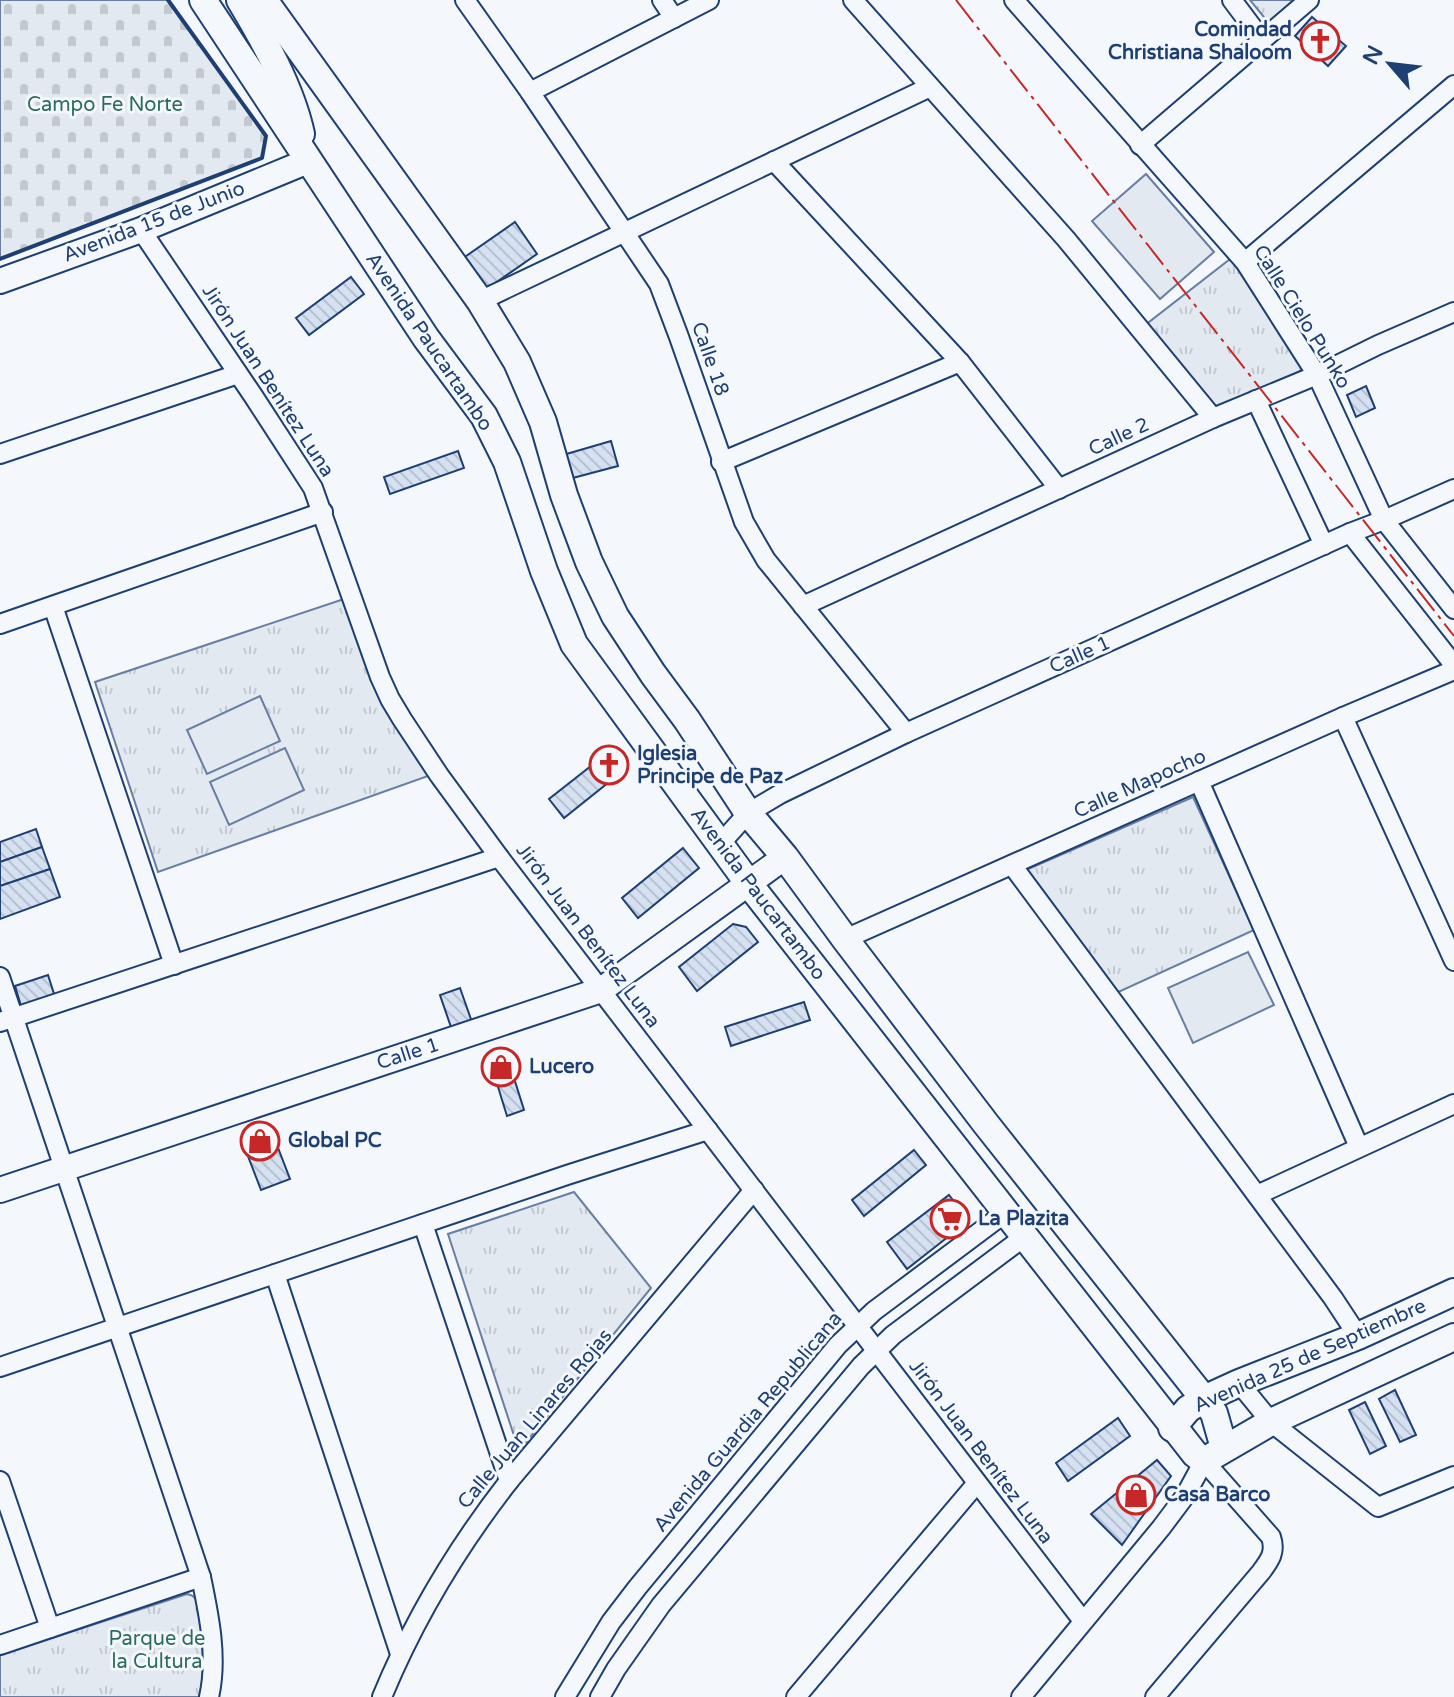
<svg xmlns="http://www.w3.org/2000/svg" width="1454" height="1697" viewBox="0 0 1454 1697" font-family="'Varela Round',sans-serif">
<defs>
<pattern id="cemetery-stones" width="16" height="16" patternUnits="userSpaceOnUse" patternTransform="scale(2)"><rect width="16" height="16" fill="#e3e9f0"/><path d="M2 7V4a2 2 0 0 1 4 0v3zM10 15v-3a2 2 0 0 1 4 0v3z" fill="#c2c9d1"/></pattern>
<pattern id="park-tufts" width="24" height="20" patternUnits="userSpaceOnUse" patternTransform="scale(2)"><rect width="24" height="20" fill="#e3e9f0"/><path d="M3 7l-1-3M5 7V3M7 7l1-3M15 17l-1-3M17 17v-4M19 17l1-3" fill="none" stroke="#c2c9d1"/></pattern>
<pattern id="building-back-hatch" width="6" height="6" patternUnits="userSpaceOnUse" patternTransform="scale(2)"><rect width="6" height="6" fill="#d5e0f0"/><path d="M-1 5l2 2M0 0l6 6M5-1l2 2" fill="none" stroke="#b6c1d1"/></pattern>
</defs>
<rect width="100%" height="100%" fill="#f4f7fb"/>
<polygon fill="url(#cemetery-stones)" stroke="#687fa3" stroke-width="2" points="0,0 168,0 266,136 262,158 0,259"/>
<g fill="url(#park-tufts)" stroke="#687fa3" stroke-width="2">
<polygon points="1250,0 1294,0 1268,22"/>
<polygon points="1234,256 1313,365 1215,412 1144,326"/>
<polygon points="344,599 403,736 428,776 158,872 95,682"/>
<polygon points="1193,797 1254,930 1114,994 1026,870"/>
<polygon points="574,1192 651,1288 519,1451 448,1234"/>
<path d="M187,1594C193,1596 193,1595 197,1601C204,1617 205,1680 199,1697H0V1655Z"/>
</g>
<g fill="#e3e9f0" stroke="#687fa3" stroke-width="2">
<polygon points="1146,174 1214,252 1160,299 1092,221"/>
<polygon points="260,696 280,741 207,774 187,730"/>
<polygon points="285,748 304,790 229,825 210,782"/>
<polygon points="1248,952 1274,1005 1193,1043 1168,988"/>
</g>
<g fill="url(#building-back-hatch)" stroke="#1d3f73" stroke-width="2">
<polygon points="1312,17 1346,46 1328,66 1295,36"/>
<polygon points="515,222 537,254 481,293 459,261"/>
<polygon points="351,277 364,294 309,335 296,318"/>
<polygon points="1366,386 1375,408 1356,417 1347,395"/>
<polygon points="611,441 618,466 569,479 563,455"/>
<polygon points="458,451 464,468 390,494 384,477"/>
<polygon points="610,751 624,770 564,818 549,799"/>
<polygon points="36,829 42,847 0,862 0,842"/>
<polygon points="42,847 50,869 0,886 0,862"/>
<polygon points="683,848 699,868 638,918 622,898"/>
<polygon points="50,869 60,897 0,919 0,886"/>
<polygon points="733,924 746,927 758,942 697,991 679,967"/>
<polygon points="48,975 55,997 22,1009 15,986"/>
<polygon points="460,988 473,1025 453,1033 440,995"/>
<polygon points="804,1002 810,1020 731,1046 725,1027"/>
<polygon points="507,1056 524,1110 507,1116 490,1061"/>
<polygon points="270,1127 290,1179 261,1190 241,1138"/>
<polygon points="914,1150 926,1165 864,1216 852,1200"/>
<polygon points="949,1195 963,1213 958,1229 907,1269 887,1242"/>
<polygon points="1395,1390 1416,1435 1400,1442 1379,1399"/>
<polygon points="1365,1402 1386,1446 1370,1454 1349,1410"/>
<polygon points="1118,1418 1130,1436 1068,1481 1056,1463"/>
<polygon points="1157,1460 1171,1476 1122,1545 1091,1514"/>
</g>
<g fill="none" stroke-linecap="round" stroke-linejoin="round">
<defs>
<g id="minor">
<polyline points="465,0 530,92 659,284 679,337 744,522 766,560 906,733"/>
<polyline points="662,0 674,18"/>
<polyline points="853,0 1066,239 1213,418"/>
<polyline points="1014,0 1245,262 1317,375 1384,520 1454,609"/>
<polyline points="1232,0 1262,40"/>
<polyline points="530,92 709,0"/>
<polyline points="1140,145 1309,0"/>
<polyline points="774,161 960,362 1059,489"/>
<polyline points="141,230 254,397 313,488 380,677 390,699 402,719 439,775 499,857 1083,1621"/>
<polyline points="1245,262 1454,85"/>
<polyline points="480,301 930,87"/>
<polyline points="1256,400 1324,545"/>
<polyline points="0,454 238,374"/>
<polyline points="721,462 960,362"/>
<polyline points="1350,533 1454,665"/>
<polyline points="53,606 174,965"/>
<polyline points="803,606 1213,418 1317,375 1378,345 1454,312"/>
<polyline points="0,624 323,512"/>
<polyline points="1343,717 1454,961"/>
<polyline points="1199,781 1359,1147"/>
<polyline points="720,844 748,813 780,794 906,733 1350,533 1384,520 1454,489"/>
<polyline points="1012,865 1333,1298 1358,1336"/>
<polyline points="845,939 1343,717 1454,670"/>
<path d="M0,977L201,1577C209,1615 218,1658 209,1697"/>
<polyline points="0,1022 499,857"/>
<polyline points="1257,1195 1454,1104"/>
<polyline points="423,1224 509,1481"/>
<polyline points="275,1274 400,1654"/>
<polyline points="0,1367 567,1175 708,1130"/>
<polyline points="1239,1383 1271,1422 1378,1507 1454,1476"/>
<polyline points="0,1481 50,1628"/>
<polyline points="0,1645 201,1577"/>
<path d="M382,1697C415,1617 456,1549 509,1481L754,1190"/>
<polyline points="565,1697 611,1622 637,1588 838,1345 874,1311 1005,1213"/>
<polyline points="600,1697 616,1669 661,1605 861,1366 893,1335 1024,1237"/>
<polyline points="796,1697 977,1483"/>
<path d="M1021,1697L1161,1528L1185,1496L1204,1461L1271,1537C1276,1552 1270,1560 1261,1572L1155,1697"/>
</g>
<g id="tertiary">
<polyline points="0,281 141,230 308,161"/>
<polyline points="0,1190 601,990 785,857"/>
</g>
<g id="secondary">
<polyline points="203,0 426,338 484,416 507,462 544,571 574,644 749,884 1195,1454 1204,1461 1271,1422 1454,1337"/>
<path d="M240,0C264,40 291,88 301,134"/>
<polyline points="264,0 480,301 517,362 543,422 564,495 589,562 615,616 653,674 687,720 748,813 785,857 845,939 986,1124 1204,1399 1214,1413 1224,1448"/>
<polyline points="1172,1428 1188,1409 1204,1399 1239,1383 1358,1336 1454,1292"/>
</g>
</defs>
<use href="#minor" stroke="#1d3f73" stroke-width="22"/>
<use href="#tertiary" stroke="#1d3f73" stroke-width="28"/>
<use href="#secondary" stroke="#1d3f73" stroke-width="30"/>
<use href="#minor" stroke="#f4f7fb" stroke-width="18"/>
<use href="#tertiary" stroke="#f4f7fb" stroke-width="24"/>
<use href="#secondary" stroke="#f4f7fb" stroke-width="26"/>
<polyline stroke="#1d3f73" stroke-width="4" points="0,259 262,158 266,136 168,0"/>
<polyline stroke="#c62828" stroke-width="2" stroke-dasharray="28 6 4 6" stroke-linecap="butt" points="956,0 1454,636"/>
</g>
<defs>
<symbol id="church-ring" viewBox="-11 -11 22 22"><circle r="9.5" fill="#f4f7fb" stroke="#c62828" stroke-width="1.5"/><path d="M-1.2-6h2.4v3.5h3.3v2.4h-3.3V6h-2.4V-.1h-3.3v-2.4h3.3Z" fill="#c62828"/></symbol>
<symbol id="shop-ring" viewBox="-11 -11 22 22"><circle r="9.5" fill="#f4f7fb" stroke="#c62828" stroke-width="1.5"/><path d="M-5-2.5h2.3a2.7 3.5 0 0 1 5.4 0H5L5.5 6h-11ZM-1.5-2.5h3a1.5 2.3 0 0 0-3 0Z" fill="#c62828"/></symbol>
<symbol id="supermarket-ring" viewBox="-11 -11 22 22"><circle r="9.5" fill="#f4f7fb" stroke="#c62828" stroke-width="1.5"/><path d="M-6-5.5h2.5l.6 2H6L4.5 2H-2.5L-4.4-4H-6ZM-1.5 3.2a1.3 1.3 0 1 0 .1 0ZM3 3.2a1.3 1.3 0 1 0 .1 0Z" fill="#c62828"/></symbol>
</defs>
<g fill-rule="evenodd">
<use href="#church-ring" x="1298" y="19" width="44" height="44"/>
<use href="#church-ring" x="587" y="743" width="44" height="44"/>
<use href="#shop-ring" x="479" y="1045" width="44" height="44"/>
<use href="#shop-ring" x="238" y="1119" width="44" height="44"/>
<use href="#supermarket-ring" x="928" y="1197" width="44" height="44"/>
<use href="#shop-ring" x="1114" y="1473" width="44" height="44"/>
</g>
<g text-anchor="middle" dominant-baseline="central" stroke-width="6" stroke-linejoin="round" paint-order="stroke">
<g font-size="20" font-weight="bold" fill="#1d3f73" stroke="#f4f7fb" text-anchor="start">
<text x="1292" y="30" text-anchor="end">Comindad<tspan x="1292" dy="23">Christiana Shaloom</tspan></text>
<text x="637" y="754">Iglesia<tspan x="637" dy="23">Principe de Paz</tspan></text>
<text x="529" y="1067">Lucero</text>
<text x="288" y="1141">Global PC</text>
<text x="978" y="1219">La Plazita</text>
<text x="1164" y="1495">Casa Barco</text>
</g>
<g font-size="20" fill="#2c6c60" stroke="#f4f7fb">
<text x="105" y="105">Campo Fe Norte</text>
<text x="157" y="1639">Parque de<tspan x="157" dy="23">la Cultura</tspan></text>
</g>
<g font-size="20" fill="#1d3f73" stroke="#f4f7fb">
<text transform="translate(154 222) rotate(-21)">Avenida 15 de Junio</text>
<text transform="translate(1302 317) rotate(58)">Calle Cielo Punko</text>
<text transform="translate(429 342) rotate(56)">Avenida Paucartambo</text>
<text transform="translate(710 359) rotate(71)">Calle 18</text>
<text transform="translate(268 381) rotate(57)">Jirón Juan Benítez Luna</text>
<text transform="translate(1119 437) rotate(-25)">Calle 2</text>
<text transform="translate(1080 655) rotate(-24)">Calle 1</text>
<text transform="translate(1140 784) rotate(-24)">Calle Mapocho</text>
<text transform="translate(758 894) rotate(53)">Avenida Paucartambo</text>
<text transform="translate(588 936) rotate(53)">Jirón Juan Benítez Luna</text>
<text transform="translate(408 1054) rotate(-18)">Calle 1</text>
<text transform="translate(1310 1356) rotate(-24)">Avenida 25 de Septiembre</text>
<text transform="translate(535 1419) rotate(-50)">Calle Juan Linares Rojas</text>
<text transform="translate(748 1422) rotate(-50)">Avenida Guardia Republicana</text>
<text transform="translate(981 1452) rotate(53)">Jirón Juan Benítez Luna</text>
</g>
</g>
<g transform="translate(1390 64) rotate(298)" stroke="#f4f7fb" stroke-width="6" paint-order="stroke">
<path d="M0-6L14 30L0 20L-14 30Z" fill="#1d3f73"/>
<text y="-12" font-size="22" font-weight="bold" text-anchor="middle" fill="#1d3f73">N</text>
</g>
</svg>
